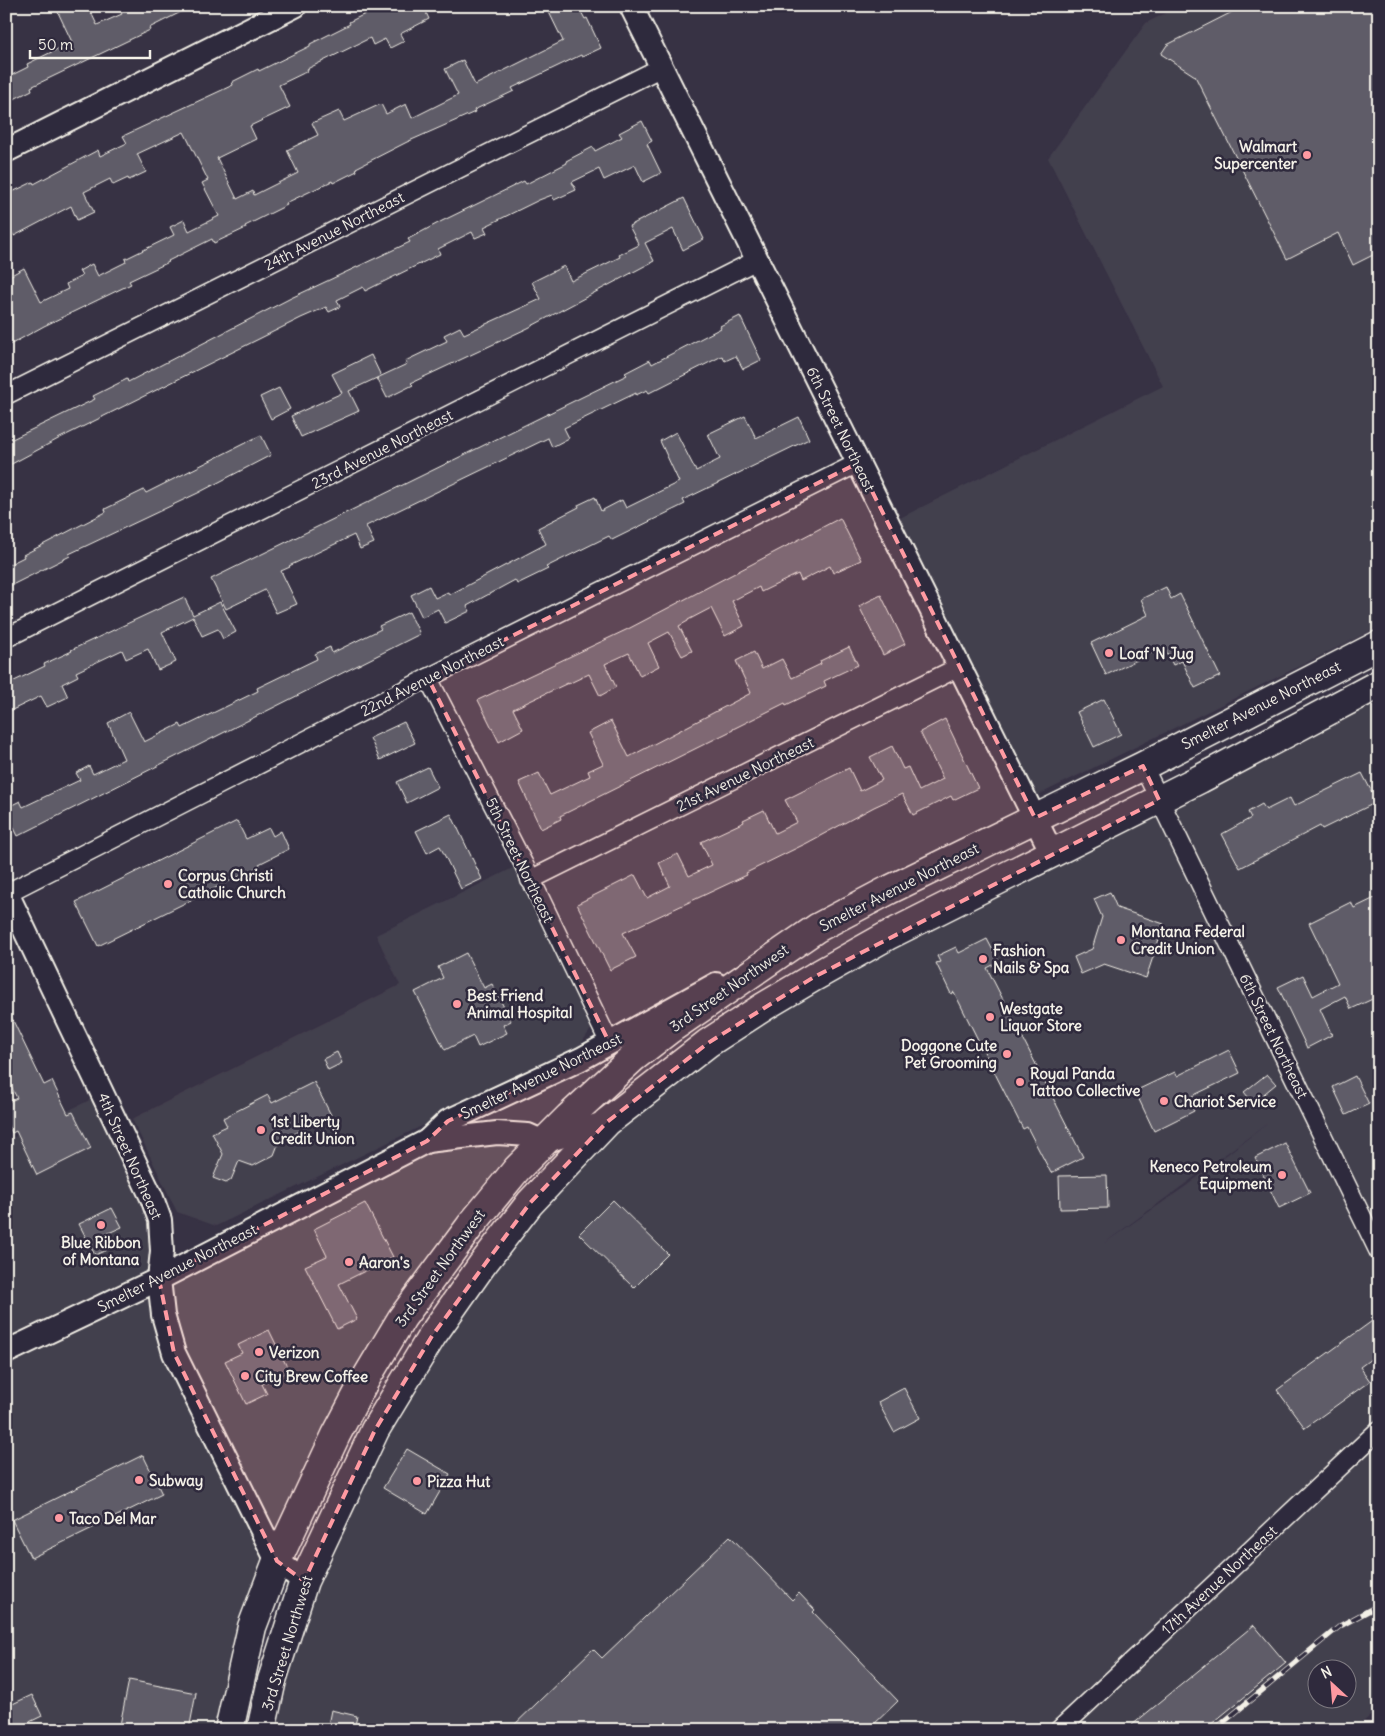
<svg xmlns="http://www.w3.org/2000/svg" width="1385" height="1736" viewBox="0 0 1385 1736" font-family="Delius,sans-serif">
<rect width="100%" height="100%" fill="#373244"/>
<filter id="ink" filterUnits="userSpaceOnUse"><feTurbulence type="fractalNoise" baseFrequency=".02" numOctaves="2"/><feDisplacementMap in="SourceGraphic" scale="10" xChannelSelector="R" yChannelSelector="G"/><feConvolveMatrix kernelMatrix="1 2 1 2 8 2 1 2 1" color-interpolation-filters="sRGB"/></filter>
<g filter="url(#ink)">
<g fill="#433f4e" fill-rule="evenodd">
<polygon points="1180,6 1379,6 1379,627 1026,801 888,524 1163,386 1048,158 1146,23"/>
<path d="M1379,687V1709L1353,1730H262L291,1620L432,1336L607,1122L887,936ZM1268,1123L1186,1186L1103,1244ZM1318,1668H1348V1698H1318Z"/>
<polygon points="523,863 598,1019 576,1051 216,1226 177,1212 132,1119 400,985 376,935"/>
<polygon points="102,1094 152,1198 159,1278 427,1141 544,1142 402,1318 277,1561 229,1730 6,1730 6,1141"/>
</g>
<g fill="#5f5c67" stroke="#f4f1e8">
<polygon points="55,6 88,6 97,25 122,14 118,6 193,6 149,28 150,30 31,87 32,90 6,103 6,78 28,67 27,64 72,42"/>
<polygon points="381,6 423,6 429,19 400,34 404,41 390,48 385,39 373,45 370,38 307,69 308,71 279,85 290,107 250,126 256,139 217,158 237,199 253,191 254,195 298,173 287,150 318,135 312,123 339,111 344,121 381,104 386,114 406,104 412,118 458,95 445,69 463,60 475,85 563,41 546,6 578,6 585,19 587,18 601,48 582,57 581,55 512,88 514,91 474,110 475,112 407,142 356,168 357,171 333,183 332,181 286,203 287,205 245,226 246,228 214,243 212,239 168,261 169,262 129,281 131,284 44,326 6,347 6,278 24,268 41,302 68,289 66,284 82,276 79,271 92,264 98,276 126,262 125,259 174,235 170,227 184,220 189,231 219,216 202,183 208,180 184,132 137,154 146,172 129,180 128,178 113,185 110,179 84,192 94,212 77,220 71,206 14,236 6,221 6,195 33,182 34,184 98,150 100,156 127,143 123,136 233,85 232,82 258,69 259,71 310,46 310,44 350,24 349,22"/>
<polygon points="1244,6 1379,6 1379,252 1353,265 1338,233 1287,259 1195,76 1161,54 1167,45"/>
<polygon points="642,121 652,141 647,144 661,173 643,182 635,165 604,180 599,169 572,182 576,190 554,200 552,195 539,200 484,227 487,233 475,238 472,232 438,249 440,254 379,284 365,291 363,287 337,300 340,307 329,312 326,307 301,318 60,438 6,467 6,442 95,399 93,396 127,379 128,382 291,298 410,242 408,239 442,221 524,181 526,184 567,163 566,161 593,147 595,151 622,137 619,133"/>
<polygon points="684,198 704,239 683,250 673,229 645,243 654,261 528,328 411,383 413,385 387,398 377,378 407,364 405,361 447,341 444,335 460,327 464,334 541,299 532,282 564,266 571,281 620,257 619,255 639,245 629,226"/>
<polygon points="740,316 761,360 743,369 736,356 725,361 722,356 649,393 647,390 636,395 636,393 564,428 569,438 552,447 548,438 366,526 374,543 360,549 354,535 289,566 290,567 281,571 297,604 276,613 265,590 226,609 211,579 627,375 625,373 650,360 652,364 721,328 720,326"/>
<polygon points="371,355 381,376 349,391 359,411 301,437 291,416 342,393 332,374"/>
<polygon points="279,388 290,409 271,419 260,397"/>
<polygon points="745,416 756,438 799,417 809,439 683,500 685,504 612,540 609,536 546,567 548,569 517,584 515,580 467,606 470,611 445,623 438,609 422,617 411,595 429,586 435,598 448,592 449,595 546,544 538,528 579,507 578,505 595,497 601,511 622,500 626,508 679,482 660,441 676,432 696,471 720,459 708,434"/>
<polygon points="261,435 271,455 198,493 69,554 70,556 6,588 6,566 24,557 23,555 106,512 105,509 144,490 146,493"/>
<polygon points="840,518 861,560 833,573 830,566 801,581 798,574 761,592 759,587 732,601 744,626 725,636 711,608 688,620 688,621 679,626 692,651 682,656 669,632 648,643 659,666 640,676 629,653 605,664 616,687 600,696 589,674 568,684 568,683 513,709 523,729 499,742 478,700 628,629"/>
<polygon points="1166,587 1171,599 1180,594 1220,676 1195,688 1182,661 1173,665 1164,647 1106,675 1091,643 1148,615 1141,599"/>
<polygon points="881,595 905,644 883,655 859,606"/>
<polygon points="184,597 193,615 220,602 236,632 223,639 218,629 202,636 193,617 162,632 176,662 158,670 148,649 126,659 122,650 76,672 78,676 62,684 68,697 47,707 41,696 6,713 6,685 45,666 44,664 72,651 71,650"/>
<polygon points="409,612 420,634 18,836 6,812 6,808 20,801 23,807 80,780 76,773 89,766 93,774 124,759 108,723 129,712 144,742 180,724 182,728 258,691 257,688 317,659 315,654 330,647 332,653 381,629 379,626"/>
<polygon points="849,647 858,665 824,681 826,686 786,705 785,703 733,729 733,730 560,816 561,819 541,829 519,782 539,773 550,795 590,776 588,771 603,764 588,733 611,721 629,757 751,693 736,661 754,652 762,669 782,659 792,678 821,664 820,661"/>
<polygon points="1104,699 1121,734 1094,747 1077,712"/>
<polygon points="945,719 978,788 953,800 951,796 913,815 902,794 874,807 807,843 746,873 747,875 623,933 636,957 610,970 577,904 635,875 647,898 670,886 659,863 678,854 689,876 712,865 701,842 744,822 743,820 764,810 775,833 797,822 785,800 849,768 860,791 882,780 870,757 892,746 903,769 908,767 919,791 943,779 920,732"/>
<polygon points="404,722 415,743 380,760 370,738"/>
<polygon points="428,767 438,787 407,803 397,782"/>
<polygon points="1362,773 1377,802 1322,829 1320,826 1240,868 1222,834 1251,818 1248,812 1262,804 1266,810 1290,798 1294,806"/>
<polygon points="451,814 482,879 461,889 440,846 427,853 416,831"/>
<polygon points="237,821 246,839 269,828 273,836 281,831 289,849 259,864 260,866 98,946 76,902"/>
<polygon points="1110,892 1117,908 1164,924 1146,978 1104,964 1081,974 1074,957 1092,949 1102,917 1094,899"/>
<polygon points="1379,896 1379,996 1351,1009 1345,996 1320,1009 1332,1035 1307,1048 1278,987 1303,975 1313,996 1338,983 1309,923 1351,902 1354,908"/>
<polygon points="987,939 999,962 987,968 1083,1157 1051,1173 1027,1127 1023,1129 954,992 951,994 936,963 940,962 937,956 956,947 959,953"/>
<polygon points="466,953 484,988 492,984 511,1021 503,1025 507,1033 478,1047 473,1036 445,1050 415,992 443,978 438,967"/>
<polygon points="6,1006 44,1085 52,1081 68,1114 73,1112 91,1148 37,1175 16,1131 12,1133 6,1122 6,1103 17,1098 6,1077"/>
<polygon points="1229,1050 1240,1073 1188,1098 1194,1111 1154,1131 1135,1091 1175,1072 1177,1076"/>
<polygon points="337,1052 342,1063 328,1070 323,1059"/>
<polygon points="1267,1074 1276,1084 1253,1103 1244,1092"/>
<polygon points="1355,1076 1369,1104 1346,1115 1333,1087"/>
<polygon points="314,1082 331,1115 279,1142 274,1155 253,1166 239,1161 231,1180 226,1183 213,1178 223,1154 212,1133 227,1126 223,1118 268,1095 272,1103"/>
<polygon points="1285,1143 1310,1193 1279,1208 1255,1158"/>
<polygon points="1107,1175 1108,1208 1060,1209 1059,1176"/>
<polygon points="613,1200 668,1254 634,1288 579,1234"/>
<polygon points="365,1203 393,1257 339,1284 357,1319 337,1329 305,1266 327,1256 314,1229"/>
<polygon points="112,1208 122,1227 102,1236 109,1249 95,1255 79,1224"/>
<polygon points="1379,1316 1379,1353 1360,1367 1370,1381 1305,1428 1277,1390"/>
<polygon points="269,1330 289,1371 262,1384 267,1394 246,1404 225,1361 242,1353 238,1345"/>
<polygon points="904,1388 920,1418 894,1432 878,1402"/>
<polygon points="407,1449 450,1474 427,1514 383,1488"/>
<polygon points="143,1455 162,1494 31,1558 12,1520"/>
<polygon points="730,1536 792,1600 799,1593 815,1610 813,1612 898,1701 868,1730 509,1730 593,1649 602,1658"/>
<polygon points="1254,1625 1286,1663 1204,1730 1126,1730"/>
<polygon points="129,1680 196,1693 189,1730 119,1730"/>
<polygon points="32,1695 42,1716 13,1730 6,1730 6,1707"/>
<polygon points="331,1710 357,1716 354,1730 327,1730"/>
</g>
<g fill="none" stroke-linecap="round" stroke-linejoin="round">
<defs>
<g id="minor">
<polyline points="6,395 662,67"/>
<polyline points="6,638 757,260"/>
<polyline points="428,678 523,863 610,1044"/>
<polyline points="1143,766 1379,1252"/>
<polyline points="530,880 959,667"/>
<polyline points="7,893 428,678 858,463"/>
<polyline points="1059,1730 1379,1430"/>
</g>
<g id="tertiary">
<polyline points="631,6 1052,853"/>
<polyline points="6,151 295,6"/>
<polyline points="6,891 152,1198 160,1220 162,1251 159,1279 163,1315 174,1353 277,1561 304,1581"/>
<polyline points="427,1141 497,1133 528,1135 544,1142 607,1122"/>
<polyline points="6,1352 159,1279 427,1141 448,1121 581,1059 716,984"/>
</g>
<g id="trunk">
<polyline points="229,1730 252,1627 277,1561 336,1435 365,1380 402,1318 471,1225 517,1169 569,1117 633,1058 669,1030 817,928 889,890 1143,766 1379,645"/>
<polyline points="261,1730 272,1680 304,1581 375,1430 432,1336 482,1265 530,1203 607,1122 708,1043 765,1006 814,977 887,936 1200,779 1379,684"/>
</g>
</defs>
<use href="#minor" stroke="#f4f1e8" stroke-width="21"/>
<use href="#tertiary" stroke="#f4f1e8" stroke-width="26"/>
<use href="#trunk" stroke="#f4f1e8" stroke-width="31"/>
<use href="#minor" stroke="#2f2a3d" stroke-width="18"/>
<use href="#tertiary" stroke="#2f2a3d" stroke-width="22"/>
<use href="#trunk" stroke="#2f2a3d" stroke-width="28"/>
<defs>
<g id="rail">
<polyline points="1214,1730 1340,1626 1379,1605"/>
<polyline points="1377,1730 1379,1728"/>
</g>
</defs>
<use href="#rail" stroke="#f4f1e8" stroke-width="5.5"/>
<use href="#rail" stroke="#2f2a3d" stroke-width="4" stroke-dasharray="11" stroke-linecap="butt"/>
</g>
</g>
<path fill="#ff9aa2" fill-opacity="0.2" stroke="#ff9aa2" stroke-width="4" stroke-dasharray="10 6" stroke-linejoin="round" d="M858,463L1035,818L1143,766L1159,800L814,977L708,1043L607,1122L530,1203L432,1336L375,1430L304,1581L277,1561L174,1353L159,1279L427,1141L448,1121L610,1044L428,678Z"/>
<g fill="#ff9aa2" stroke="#2f2a3d" stroke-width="2">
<circle cx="1307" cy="155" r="5"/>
<circle cx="1109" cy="653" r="5"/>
<circle cx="168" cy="884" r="5"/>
<circle cx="1121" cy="940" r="5"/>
<circle cx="983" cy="959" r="5"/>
<circle cx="457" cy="1004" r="5"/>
<circle cx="990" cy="1017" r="5"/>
<circle cx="1007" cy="1054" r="5"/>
<circle cx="1020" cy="1082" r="5"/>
<circle cx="1164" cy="1101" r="5"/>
<circle cx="261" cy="1130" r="5"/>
<circle cx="1282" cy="1175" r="5"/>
<circle cx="101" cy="1225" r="5"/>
<circle cx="349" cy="1262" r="5"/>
<circle cx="259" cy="1352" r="5"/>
<circle cx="245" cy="1376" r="5"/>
<circle cx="139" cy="1480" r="5"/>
<circle cx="417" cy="1481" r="5"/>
<circle cx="59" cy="1518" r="5"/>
</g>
<g text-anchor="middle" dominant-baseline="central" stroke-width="5" stroke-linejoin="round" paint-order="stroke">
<g font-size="15" font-weight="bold" fill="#f4f1e8" stroke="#2f2a3d" text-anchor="start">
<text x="1297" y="146" text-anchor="end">Walmart<tspan x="1297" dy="17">Supercenter</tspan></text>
<text x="1119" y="653">Loaf 'N Jug</text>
<text x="178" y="875">Corpus Christi<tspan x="178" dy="17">Catholic Church</tspan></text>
<text x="1131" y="931">Montana Federal<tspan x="1131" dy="17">Credit Union</tspan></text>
<text x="993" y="950">Fashion<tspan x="993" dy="17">Nails &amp; Spa</tspan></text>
<text x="467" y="995">Best Friend<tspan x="467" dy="17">Animal Hospital</tspan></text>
<text x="1000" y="1008">Westgate<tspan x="1000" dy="17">Liquor Store</tspan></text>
<text x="997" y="1045" text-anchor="end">Doggone Cute<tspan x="997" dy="17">Pet Grooming</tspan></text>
<text x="1030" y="1073">Royal Panda<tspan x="1030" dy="17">Tattoo Collective</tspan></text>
<text x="1174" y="1101">Chariot Service</text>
<text x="271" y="1121">1st Liberty<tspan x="271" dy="17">Credit Union</tspan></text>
<text x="1272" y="1166" text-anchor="end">Keneco Petroleum<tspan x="1272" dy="17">Equipment</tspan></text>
<text x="101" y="1242" text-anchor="middle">Blue Ribbon<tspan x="101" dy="17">of Montana</tspan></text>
<text x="359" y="1262">Aaron's</text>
<text x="269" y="1352">Verizon</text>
<text x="255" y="1376">City Brew Coffee</text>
<text x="149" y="1480">Subway</text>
<text x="427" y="1481">Pizza Hut</text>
<text x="69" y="1518">Taco Del Mar</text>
</g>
<g font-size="15" fill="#f4f1e8" stroke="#2f2a3d">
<text transform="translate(334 231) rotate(-27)">24th Avenue Northeast</text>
<text transform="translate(841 429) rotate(64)">6th Street Northeast</text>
<text transform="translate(382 449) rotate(-27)">23rd Avenue Northeast</text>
<text transform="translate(432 676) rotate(-27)">22nd Avenue Northeast</text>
<text transform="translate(1261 705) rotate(-27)">Smelter Avenue Northeast</text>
<text transform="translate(745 774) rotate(-26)">21st Avenue Northeast</text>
<text transform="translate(520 860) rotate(64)">5th Street Northeast</text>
<text transform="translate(899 887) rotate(-27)">Smelter Avenue Northeast</text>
<text transform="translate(729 988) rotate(-35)">3rd Street Northwest</text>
<text transform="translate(1274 1036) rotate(64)">6th Street Northeast</text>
<text transform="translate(541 1076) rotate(-26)">Smelter Avenue Northeast</text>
<text transform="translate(130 1156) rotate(66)">4th Street Northeast</text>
<text transform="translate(177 1268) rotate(-27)">Smelter Avenue Northeast</text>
<text transform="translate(440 1268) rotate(-54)">3rd Street Northwest</text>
<text transform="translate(1219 1580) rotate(-43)">17th Avenue Northeast</text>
<text transform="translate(287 1643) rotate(-73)">3rd Street Northwest</text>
</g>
</g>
<rect width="1385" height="1736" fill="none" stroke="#2f2a3d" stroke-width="25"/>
<rect x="12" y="12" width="1360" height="1711" fill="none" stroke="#f4f1e8" stroke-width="2" filter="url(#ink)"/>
<g transform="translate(1332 1684) rotate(334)"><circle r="24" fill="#2f2a3d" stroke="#7e7a81"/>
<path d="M0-4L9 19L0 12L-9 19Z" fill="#ff9aa2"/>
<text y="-8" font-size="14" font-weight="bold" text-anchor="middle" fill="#f4f1e8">N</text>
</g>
<path d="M30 50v8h120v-8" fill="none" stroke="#f4f1e8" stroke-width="2.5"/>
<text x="38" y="50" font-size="15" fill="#f4f1e8" stroke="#2f2a3d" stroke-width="4" paint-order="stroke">50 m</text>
</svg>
